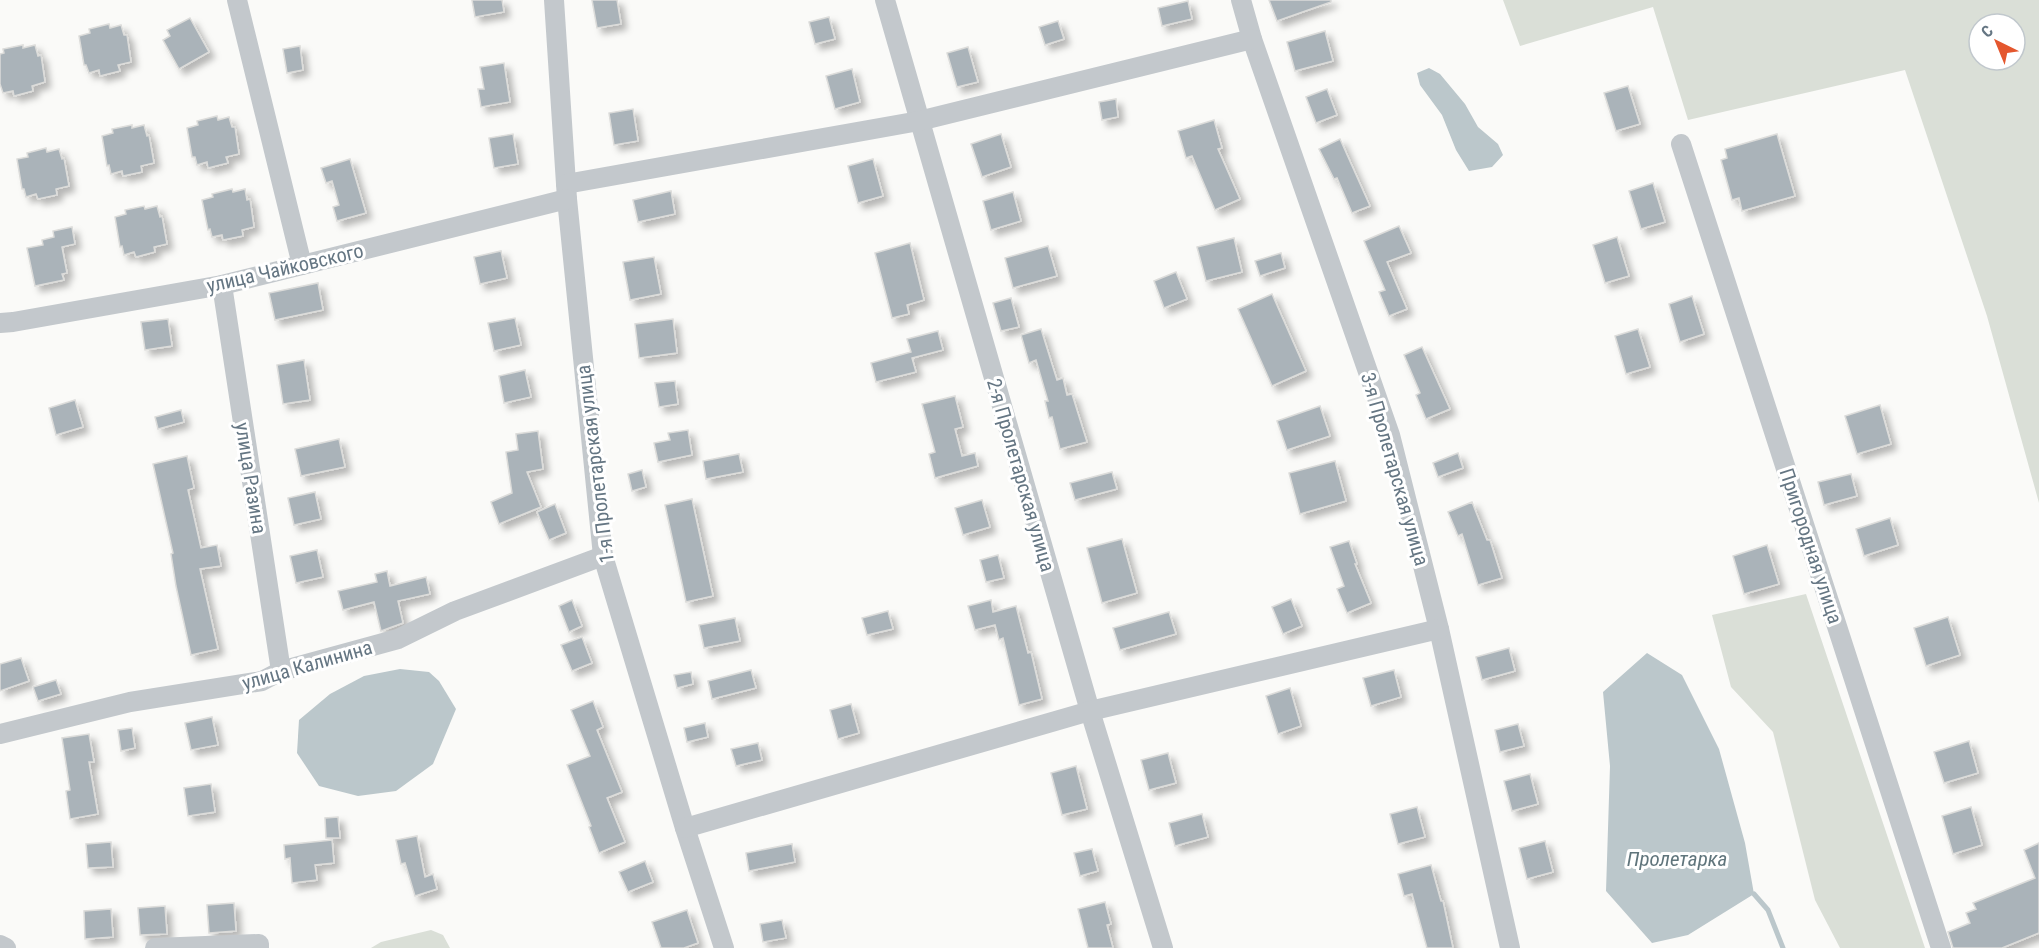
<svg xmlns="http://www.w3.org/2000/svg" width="2039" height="948" viewBox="0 0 2039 948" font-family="'Roboto Condensed',sans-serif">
<defs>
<filter id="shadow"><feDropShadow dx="5.5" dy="5.5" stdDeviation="3" flood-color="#0004"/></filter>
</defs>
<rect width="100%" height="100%" fill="#fafaf8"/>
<g fill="#dadfd7" fill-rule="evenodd">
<path d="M1503,0H2039V503L1987,316L1905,70L1688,120L1653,7L1520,46ZM1979,24H2015V60H1979Z"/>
<polygon points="1806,594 1925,948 1840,948 1815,900 1773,732 1731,687 1712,615"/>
<polygon points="431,930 443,935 450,948 371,948 381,942"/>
</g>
<g fill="#bbc7cb">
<polygon points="1429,68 1440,74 1465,104 1478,127 1498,144 1503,155 1492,167 1469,171 1456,150 1442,115 1420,85 1417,73"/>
<polygon points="1647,653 1682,675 1719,749 1745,843 1754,894 1688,935 1652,943 1606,891 1610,766 1603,692"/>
<polygon points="400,669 429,672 439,681 456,709 433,764 396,791 358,796 319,786 297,753 299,720 330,694 364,676"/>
</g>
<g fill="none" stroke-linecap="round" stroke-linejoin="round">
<polyline stroke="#bbc7cb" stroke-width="5" points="1754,894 1768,910 1783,948"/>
</g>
<g fill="#aab3b9" stroke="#dcdcda" stroke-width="1.5" filter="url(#shadow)">
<polygon points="472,0 502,0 504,12 475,17"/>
<polygon points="592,0 617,0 621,24 597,28"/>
<polygon points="1269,0 1331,0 1331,2 1277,21"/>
<polygon points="1188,1 1192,19 1162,26 1158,8"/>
<polygon points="829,17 835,39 815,44 809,22"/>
<polygon points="190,18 209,52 179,69 163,40 170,36 167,30"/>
<polygon points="1058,21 1064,39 1045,45 1039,27"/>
<polygon points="109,24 110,28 121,25 124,35 127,35 131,62 118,65 120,71 100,76 99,70 89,73 86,65 84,65 79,36 90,33 89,29"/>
<polygon points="1325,31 1333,61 1295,71 1287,42"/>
<polygon points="23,45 23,48 35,45 38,56 41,55 45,82 32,86 33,91 14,96 13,91 3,93 0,84 0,54 4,53 3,49"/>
<polygon points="300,46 303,70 287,73 283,49"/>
<polygon points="968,47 978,82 957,87 947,53"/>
<polygon points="504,63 510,102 481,107 478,89 484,89 480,67"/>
<polygon points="852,69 860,102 835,109 826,76"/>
<polygon points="1628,86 1640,124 1616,131 1604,93"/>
<polygon points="1327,89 1337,115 1316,123 1306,97"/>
<polygon points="1116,99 1118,117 1102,120 1099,102"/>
<polygon points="633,109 638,141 614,145 609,113"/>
<polygon points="217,116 218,120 229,117 232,127 235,127 239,154 226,157 228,163 208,168 207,162 197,165 195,157 192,157 187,128 198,125 197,121"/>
<polygon points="1214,120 1222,148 1218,149 1240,199 1215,210 1192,156 1186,158 1178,131"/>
<polygon points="132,125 132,128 144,125 147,136 149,135 154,163 141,166 142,172 123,176 122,171 111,174 109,165 107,166 102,136 113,133 112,129"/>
<polygon points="513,134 518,164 494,168 489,138"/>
<polygon points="1001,134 1011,167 982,177 971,144"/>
<polygon points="1777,134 1795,196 1742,211 1739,198 1732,200 1721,160 1727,158 1725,149"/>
<polygon points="1340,139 1370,206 1352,213 1337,178 1334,179 1319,149"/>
<polygon points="46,148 47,152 59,149 62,159 64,158 69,186 56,189 57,195 38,199 36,194 26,197 24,189 22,189 17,159 28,157 27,153"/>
<polygon points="350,159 366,213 337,221 333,207 339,205 332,181 326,183 321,168"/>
<polygon points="873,159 883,196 858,203 848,166"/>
<polygon points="1653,183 1665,222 1641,229 1629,191"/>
<polygon points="232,189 233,192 245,189 247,200 250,199 254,227 242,230 243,236 223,240 222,235 212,237 210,229 208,230 202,200 213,197 212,194"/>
<polygon points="671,191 675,214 638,222 633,200"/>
<polygon points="1013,192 1021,221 991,230 983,201"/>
<polygon points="144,206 145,209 157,206 160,217 162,216 167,244 154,247 155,252 136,257 134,252 124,255 122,246 120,247 115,217 126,214 125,210"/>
<polygon points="1399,226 1411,253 1387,262 1407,309 1389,316 1379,292 1385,290 1364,241"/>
<polygon points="72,227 75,244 62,247 67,273 62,274 64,280 35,286 27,248 43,245 42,240 54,237 53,231"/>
<polygon points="1617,237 1629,276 1605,283 1593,245"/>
<polygon points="1234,238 1242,272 1206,281 1197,247"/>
<polygon points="910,243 924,300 907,305 909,314 892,318 875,253"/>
<polygon points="1048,246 1057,276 1013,288 1005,258"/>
<polygon points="501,251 507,278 480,284 474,257"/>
<polygon points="1281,253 1285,268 1260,276 1255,261"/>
<polygon points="654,257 661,294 630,300 623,262"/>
<polygon points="1176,272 1187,299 1164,308 1154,281"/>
<polygon points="318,283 323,310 275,320 269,293"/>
<polygon points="1272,294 1306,371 1272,386 1238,309"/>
<polygon points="1692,296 1704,334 1680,342 1669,304"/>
<polygon points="1011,298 1019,327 1001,331 993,303"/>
<polygon points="515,318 521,345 494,351 488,323"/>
<polygon points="168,319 172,346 145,350 141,322"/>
<polygon points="673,319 677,353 639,358 635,324"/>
<polygon points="1041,329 1057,380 1063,378 1067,395 1072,394 1087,442 1060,449 1052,417 1049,418 1045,401 1048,401 1036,360 1029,363 1021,335"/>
<polygon points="1638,329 1650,367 1626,374 1615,336"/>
<polygon points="938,331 943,350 912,358 916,372 876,382 871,363 911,352 907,339"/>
<polygon points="1422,347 1450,409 1426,419 1416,395 1420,393 1404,355"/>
<polygon points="304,360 310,400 283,404 277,365"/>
<polygon points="525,370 531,397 504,403 499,376"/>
<polygon points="675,381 678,404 659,407 655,383"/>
<polygon points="955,396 963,427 955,429 962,456 975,453 978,466 935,478 929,454 935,452 922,404"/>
<polygon points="75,400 83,427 56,435 49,408"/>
<polygon points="1880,405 1891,444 1857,454 1845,416"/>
<polygon points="1320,406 1330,436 1287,450 1277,421"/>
<polygon points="181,410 184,422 158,429 155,417"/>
<polygon points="688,430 692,455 658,462 654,443 670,440 668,433"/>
<polygon points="538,431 543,469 527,472 541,507 499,524 491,502 512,493 506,452 518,450 516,434"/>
<polygon points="339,439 345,467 301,476 295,449"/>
<polygon points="1458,453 1463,468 1438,477 1433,463"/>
<polygon points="739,454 743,472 706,479 703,461"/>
<polygon points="187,456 194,488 188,490 201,548 217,545 221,566 200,569 218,649 191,655 176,586 171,554 173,553 153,464"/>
<polygon points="1335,461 1346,501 1300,514 1289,473"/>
<polygon points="642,470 646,487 632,491 628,474"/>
<polygon points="1112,472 1117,489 1075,500 1070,483"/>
<polygon points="1851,474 1857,496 1824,505 1818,482"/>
<polygon points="315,492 321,519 294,525 288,498"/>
<polygon points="692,499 713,596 686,602 665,505"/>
<polygon points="982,500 990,527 963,535 955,508"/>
<polygon points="1472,502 1487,540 1490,540 1502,578 1478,585 1462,534 1458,536 1448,512"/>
<polygon points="555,504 566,533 549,540 537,512"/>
<polygon points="1890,518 1898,545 1864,556 1856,529"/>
<polygon points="1122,539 1137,593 1102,603 1087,548"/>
<polygon points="1349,541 1357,564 1355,564 1371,603 1347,613 1337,589 1344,586 1330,547"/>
<polygon points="1767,545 1779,584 1744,594 1733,556"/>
<polygon points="317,550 323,577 296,583 290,556"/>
<polygon points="998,555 1004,578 986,582 980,560"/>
<polygon points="387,571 390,586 426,577 430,594 398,601 403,623 381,631 374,602 343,610 338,591 377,582 375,574"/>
<polygon points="1291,599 1302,626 1283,634 1272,607"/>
<polygon points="572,600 582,626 569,632 559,606"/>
<polygon points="991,600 993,612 1016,606 1028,653 1031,652 1042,699 1019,705 1003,638 999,640 995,625 975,630 968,606"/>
<polygon points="888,611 893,629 867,635 862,618"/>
<polygon points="1169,612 1176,634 1120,650 1113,628"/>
<polygon points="1948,617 1960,655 1926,666 1914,628"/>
<polygon points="735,618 740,641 704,648 699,625"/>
<polygon points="582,637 592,663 572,671 561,645"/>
<polygon points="1509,648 1515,671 1482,680 1476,657"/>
<polygon points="21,658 29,681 0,691 0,664"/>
<polygon points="751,670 756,688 712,699 708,681"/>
<polygon points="1394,670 1401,697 1371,706 1363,678"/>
<polygon points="691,672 693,684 677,688 674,675"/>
<polygon points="56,680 61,694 38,701 33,687"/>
<polygon points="1290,688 1301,726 1278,734 1266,696"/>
<polygon points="593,701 603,727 597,730 622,792 607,798 625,842 599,853 589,827 591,826 567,765 590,756 571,710"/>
<polygon points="851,704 859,733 838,739 830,710"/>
<polygon points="212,717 218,745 191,750 185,723"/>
<polygon points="705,723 708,737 687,742 684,728"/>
<polygon points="1518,724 1524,746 1500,752 1495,730"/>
<polygon points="132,728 135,748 121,751 118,730"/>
<polygon points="89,734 94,762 89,762 98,814 70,819 66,791 70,790 62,738"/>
<polygon points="1969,741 1978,773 1944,783 1934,752"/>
<polygon points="758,743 762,760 736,766 731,749"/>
<polygon points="1168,753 1176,783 1149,790 1141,760"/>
<polygon points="1076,766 1087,809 1062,815 1051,773"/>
<polygon points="1530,774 1538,804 1512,811 1504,781"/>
<polygon points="211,784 215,812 188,816 184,788"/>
<polygon points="1417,807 1425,837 1398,844 1390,814"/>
<polygon points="1971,807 1982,845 1953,854 1942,816"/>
<polygon points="1202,814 1208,837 1175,846 1169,823"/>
<polygon points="338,817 340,838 326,838 325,818"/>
<polygon points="417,836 425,877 433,874 437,889 415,896 405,863 401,864 396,840"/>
<polygon points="332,840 334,863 315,865 317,880 292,883 290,858 285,859 284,845"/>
<polygon points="1545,841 1553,872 1527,879 1519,848"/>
<polygon points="111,842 113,867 88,868 86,844"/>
<polygon points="2039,843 2039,933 2002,948 1953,948 1948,932 1970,923 1966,913 1976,909 1973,903 2035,878 2024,850"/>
<polygon points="792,844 795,862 749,871 746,853"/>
<polygon points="1092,849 1098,871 1080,876 1074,853"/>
<polygon points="645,861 653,882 628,892 619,872"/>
<polygon points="1431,865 1441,901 1443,901 1453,948 1427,948 1412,894 1404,896 1398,874"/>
<polygon points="1105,902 1111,924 1107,925 1113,948 1088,948 1078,909"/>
<polygon points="234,903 236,931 209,933 207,905"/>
<polygon points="165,906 167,934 140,935 138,908"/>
<polygon points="111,909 113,937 85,939 84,911"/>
<polygon points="687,910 698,943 684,948 661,948 652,922"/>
<polygon points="782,920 786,938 763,942 760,924"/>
</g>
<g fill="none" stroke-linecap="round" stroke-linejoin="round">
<g stroke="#c3c8cc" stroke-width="20">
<polyline points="237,0 302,265"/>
<polyline points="554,0 567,199 603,556 685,828 724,948"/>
<polyline points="885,0 1090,711 1163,948"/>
<polyline points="1241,0 1252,39 1390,435 1439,629 1510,948"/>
<polyline points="1681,144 1941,948"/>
<polyline points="566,184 919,121 1252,39"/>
<polyline points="222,285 281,671"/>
<polyline points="0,323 13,322 222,285 567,199"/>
<polyline points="0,734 130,702 262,681 281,671 398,639 455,611 603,556"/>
<polyline points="685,828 1090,711 1439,629"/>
<polyline points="0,945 6,948"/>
<polyline points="155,948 259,944 259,948"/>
</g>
</g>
<g text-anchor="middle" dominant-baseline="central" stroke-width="6" stroke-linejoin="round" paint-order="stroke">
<g font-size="20" fill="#657683" stroke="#fff">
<text transform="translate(285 268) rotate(-13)">улица Чайковского</text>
<text transform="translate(595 464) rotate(-97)">1-я Пролетарская улица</text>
<text transform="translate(1395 469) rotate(74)">3-я Пролетарская улица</text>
<text transform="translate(1021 475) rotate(74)">2-я Пролетарская улица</text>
<text transform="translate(251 478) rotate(81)">улица Разина</text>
<text transform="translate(1811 546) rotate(72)">Пригородная улица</text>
<text transform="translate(307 665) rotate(-16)">улица Калинина</text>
</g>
<g font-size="21" font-style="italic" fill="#60757c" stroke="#fff">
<text x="1677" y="859">Пролетарка</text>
</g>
</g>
<g transform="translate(1997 42) rotate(317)"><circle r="28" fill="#ffffff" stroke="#c1c8cd" stroke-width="1.5"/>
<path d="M0-4.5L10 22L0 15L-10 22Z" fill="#e4572e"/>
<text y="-9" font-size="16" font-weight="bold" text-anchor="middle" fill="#657683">С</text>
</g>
</svg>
